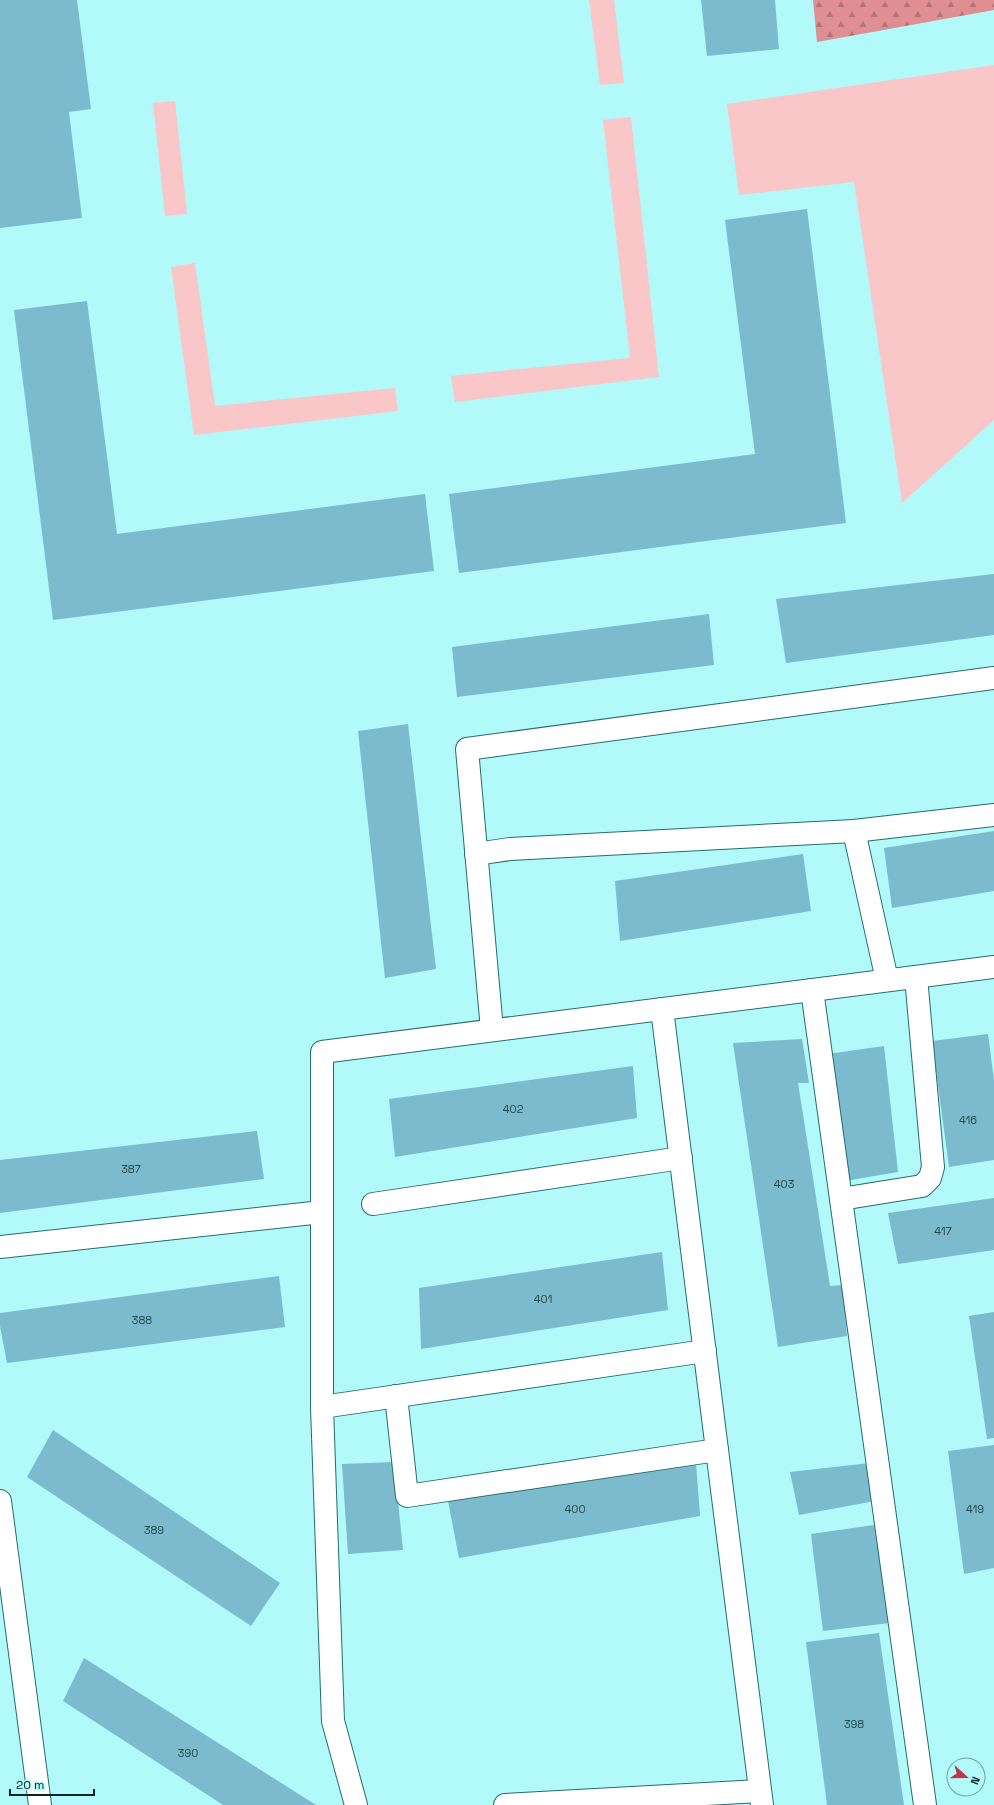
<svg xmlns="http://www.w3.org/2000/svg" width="994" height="1805" viewBox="0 0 994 1805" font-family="'Space Grotesk',sans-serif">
<defs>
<pattern id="forest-firs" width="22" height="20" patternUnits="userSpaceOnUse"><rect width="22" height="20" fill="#df8f92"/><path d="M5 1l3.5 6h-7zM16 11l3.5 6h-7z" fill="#b37577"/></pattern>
</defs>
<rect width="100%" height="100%" fill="#b2f9fa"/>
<g fill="#fac7c8">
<polygon points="589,0 614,0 624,83 600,85"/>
<polygon points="994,65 994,420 902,503 854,182 739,195 727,104"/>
<polygon points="175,101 187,214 165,216 153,103"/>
<polygon points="631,117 659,377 455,402 451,376 630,358 603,120"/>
<polygon points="195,263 215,406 395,388 398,411 194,435 171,267"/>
</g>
<polygon fill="url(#forest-firs)" points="813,0 994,0 994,10 817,42"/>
<g fill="#7bbbcd">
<polygon points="0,0 77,0 91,109 69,112 82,218 0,228"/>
<polygon points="701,0 775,0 779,49 707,56"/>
<polygon points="807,209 846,523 459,573 449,494 755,454 725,220"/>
<polygon points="87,301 117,534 425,494 434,571 53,620 14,310"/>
<polygon points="994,574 994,635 786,663 776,599"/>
<polygon points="709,614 714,665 457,697 452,647"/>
<polygon points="408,724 436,969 385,978 358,731"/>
<polygon points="994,831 994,891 892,908 884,848"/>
<polygon points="803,854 811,911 620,941 615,881"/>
<polygon points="988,1034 994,1080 994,1160 949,1167 932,1041"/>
<polygon points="802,1039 809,1083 798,1083 830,1286 843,1285 847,1336 778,1347 733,1043"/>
<polygon points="884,1046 898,1172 845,1181 828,1054"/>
<polygon points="633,1066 637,1118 395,1157 389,1099"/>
<polygon points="257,1131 264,1179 0,1213 0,1160"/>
<polygon points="994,1198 994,1250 898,1264 888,1213"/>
<polygon points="662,1252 668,1310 421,1349 419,1288"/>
<polygon points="279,1276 285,1327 7,1363 0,1326 0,1313"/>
<polygon points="994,1312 994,1438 987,1439 969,1316"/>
<polygon points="53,1430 280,1583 251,1626 27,1477"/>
<polygon points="994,1445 994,1568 964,1574 948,1451"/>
<polygon points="394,1462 403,1550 348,1554 342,1464"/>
<polygon points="696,1463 700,1516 459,1558 448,1501"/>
<polygon points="870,1463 875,1501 799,1515 790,1472"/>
<polygon points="874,1525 890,1623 823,1631 811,1534"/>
<polygon points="879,1633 904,1805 827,1805 806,1642"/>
<polygon points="84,1658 316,1805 223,1805 63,1701"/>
</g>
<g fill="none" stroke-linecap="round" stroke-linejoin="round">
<defs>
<g id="minor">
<polyline points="854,831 887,980"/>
<polyline points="476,854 510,849 854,831 994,815"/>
<polyline points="812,990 925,1805"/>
<polyline points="492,1030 467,749 994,678"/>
<polyline points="841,1199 922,1186 930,1178 933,1167 916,977"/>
<polyline points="373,1204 681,1158"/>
<polyline points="0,1247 322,1212"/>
<polyline points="396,1396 407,1496 717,1450 662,1009"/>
<polyline points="322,1407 705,1351"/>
<polyline points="717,1450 762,1805"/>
<polyline points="0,1501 40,1805"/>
<polyline points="356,1805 333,1721 322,1407 322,1052 994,967"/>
<polyline points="505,1805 760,1791"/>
</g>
</defs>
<use href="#minor" stroke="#246c6e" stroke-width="24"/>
<use href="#minor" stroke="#fff" stroke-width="22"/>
</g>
<g text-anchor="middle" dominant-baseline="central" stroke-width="3.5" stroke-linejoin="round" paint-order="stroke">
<g font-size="11" fill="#234a4f">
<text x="513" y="1109">402</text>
<text x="968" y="1120">416</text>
<text x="131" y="1169">387</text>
<text x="784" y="1184">403</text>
<text x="943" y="1231">417</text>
<text x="543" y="1299">401</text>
<text x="142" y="1320">388</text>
<text x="575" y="1509">400</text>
<text x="975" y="1509">419</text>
<text x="154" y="1530">389</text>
<text x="854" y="1724">398</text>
<text x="188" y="1753">390</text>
</g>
</g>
<g transform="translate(966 1777) rotate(111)"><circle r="19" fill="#b2f9fa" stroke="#6da4a5"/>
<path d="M0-3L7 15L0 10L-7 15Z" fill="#c33349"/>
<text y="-6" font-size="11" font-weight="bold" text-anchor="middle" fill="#062425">N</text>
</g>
<path d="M10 1789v6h84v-6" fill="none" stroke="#062425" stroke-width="2"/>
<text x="16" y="1789" font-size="12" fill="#062425" stroke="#b2f9fa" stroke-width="3" paint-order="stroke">20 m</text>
</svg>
